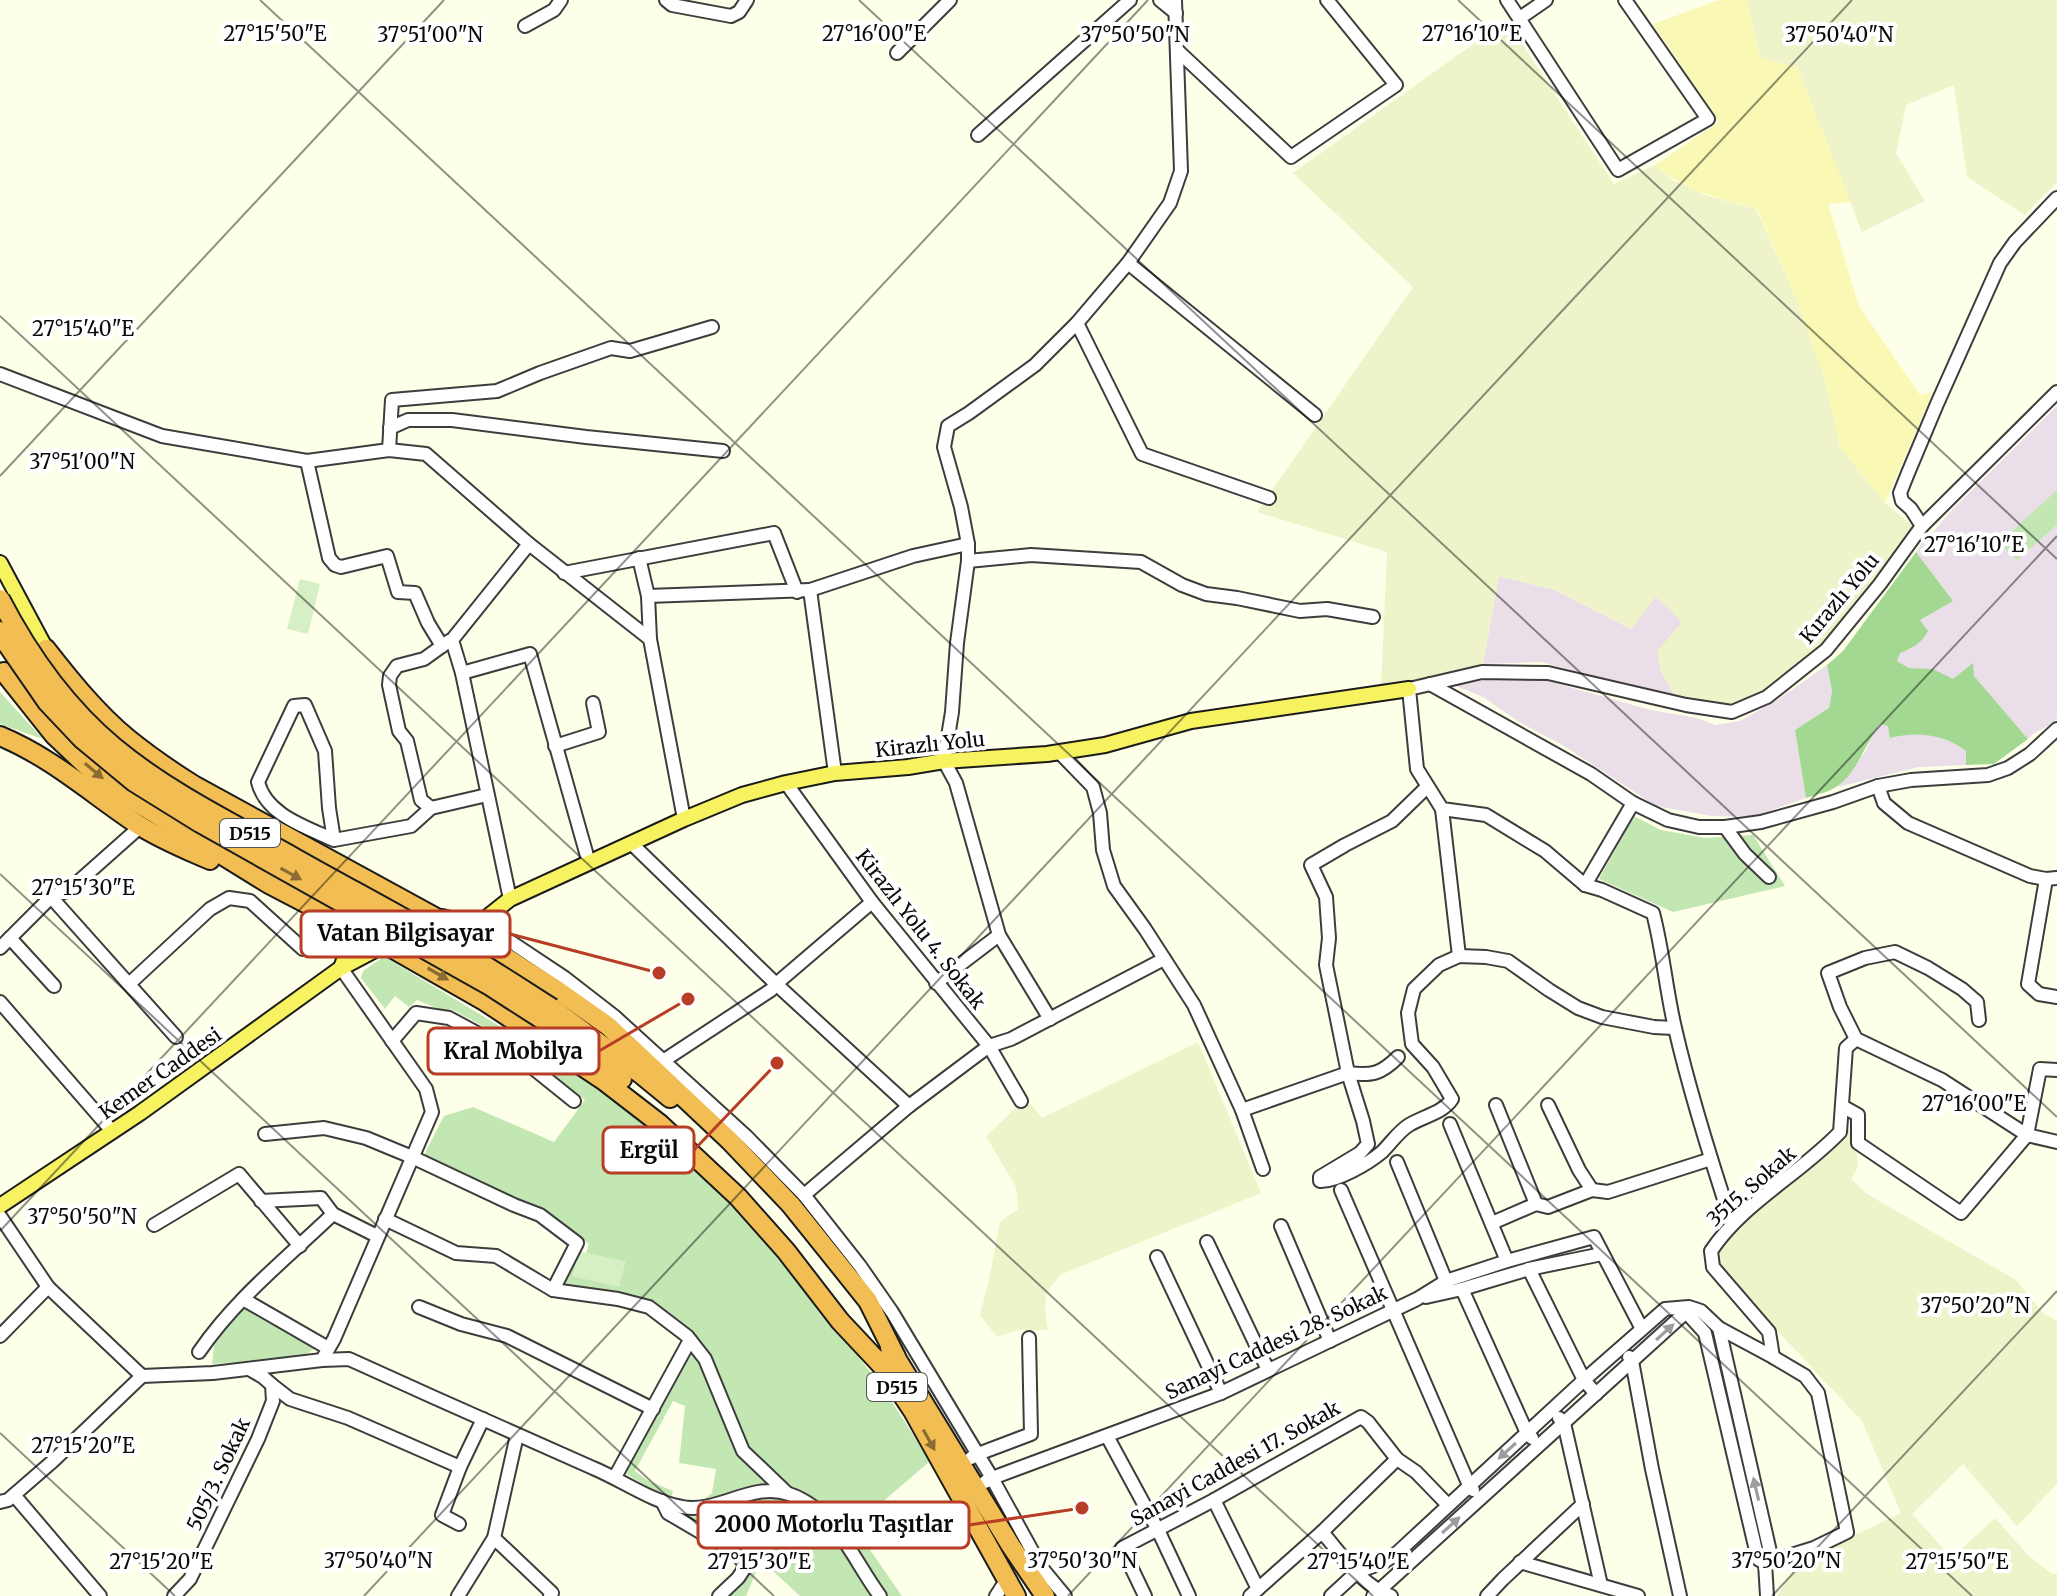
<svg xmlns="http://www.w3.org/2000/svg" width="2057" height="1596" viewBox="0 0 2057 1596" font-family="Merriweather,serif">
<rect width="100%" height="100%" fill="#feffe8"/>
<g fill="#eadee8">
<polygon points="2057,406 2057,490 2017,560 2057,525 2057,719 2051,724 2033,734 2028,739 1974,676 1954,680 1933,669 1909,668 1897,661 1899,653 1913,648 1920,620 1953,601 1916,552 1923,541 1935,530 1951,511"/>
<polygon points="1499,576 1555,590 1631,629 1655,596 1682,622 1660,669 1676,698 1541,662 1483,664"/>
<polygon points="1827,665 1832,691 1829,708 1795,730 1806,798 1752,817 1712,816 1656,806 1564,746 1519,722 1483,697 1454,685 1511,676 1537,678 1651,710 1697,718 1715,725 1740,721 1779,699"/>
<polygon points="1880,724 1888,726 1891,738 1908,733 1932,735 1957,744 1966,751 1966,765 1919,767 1838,787 1866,751 1873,733"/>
</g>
<g fill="#eef3c9">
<polygon points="1747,0 2057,0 2057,182 2025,215 1967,177 1954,85 1906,105 1896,153 1925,201 1862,232 1797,67 1760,58"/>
<polygon points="1504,22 1514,32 1614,184 1655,165 1673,180 1708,196 1756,209 1790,283 1825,379 1840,447 1885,503 1913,526 1826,643 1763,693 1731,706 1676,698 1660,669 1657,651 1682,622 1656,597 1631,629 1555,590 1499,576 1483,664 1355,698 1381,687 1387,552 1257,512 1413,287 1293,173"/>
<polygon points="1198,1042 1261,1193 1060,1275 1049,1289 1046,1296 1045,1310 1048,1330 1017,1330 997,1337 980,1315 989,1280 1000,1222 1018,1209 1016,1187 986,1136 1017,1107 1031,1104 1042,1118"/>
<polygon points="1851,1128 1857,1152 1858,1167 1851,1179 1867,1194 2016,1280 2043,1313 2057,1321 2057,1484 2017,1526 1963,1464 1912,1514 1952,1558 1995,1518 2028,1555 2052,1574 2057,1574 2057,1596 1777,1596 1792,1572 1809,1557 1901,1513 1862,1421 1741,1292 1720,1266 1719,1255 1721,1246 1733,1232 1765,1204 1825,1157"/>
</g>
<g fill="#c3e7b3">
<polygon points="2057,490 2057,525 2017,560 1999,543"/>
<polygon points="0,692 43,739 0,724"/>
<polygon points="1634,816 1661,830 1705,838 1753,835 1785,886 1673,912 1599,879"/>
<path d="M382,958L388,959C461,1003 535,1046 605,1094C690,1154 759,1233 824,1313C863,1362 899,1407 929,1462L858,1523L859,1534L902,1596H887L810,1499L755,1459L743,1437L708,1355L653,1304L562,1287L560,1284L579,1251L573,1276L619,1286L625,1262L586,1253L589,1244L545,1214L424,1158L426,1151L444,1116L473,1107L554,1142L585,1100L531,1058L494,1032L451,1009L446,1012L417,1000L409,1007L395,996L385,1009L361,978L363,971Z"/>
<polygon points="242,1305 314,1348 309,1353 298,1356 212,1364 215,1337"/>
<polygon points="689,1351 693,1354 718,1402 735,1444 775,1485 754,1485 705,1501 704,1499 712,1493 716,1469 679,1463 685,1406 673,1401 635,1471 647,1480 673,1491 671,1498 660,1494 626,1474 642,1435"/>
<path d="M762,1496C770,1497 779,1497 787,1500C830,1517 849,1559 874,1596H800L761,1560L746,1596H725L748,1566C746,1556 743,1556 738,1548C729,1537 728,1530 713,1523L706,1525L670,1511L697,1514L708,1513L739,1501Z"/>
</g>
<path fill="#a3d893" d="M1916,552L1953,601L1920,620L1928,631C1921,644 1913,648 1900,653L1897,661L1909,668L1933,669L1953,679L1973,663L1974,676L2028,739L1994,764L1966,765V751C1944,734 1916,731 1890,738L1888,726L1880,724C1867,741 1855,776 1836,787C1828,792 1816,795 1806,798L1795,730L1829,708L1832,691L1827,665L1843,651Z"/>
<path fill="#f9f9b5" d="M1719,0H1747L1760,58L1797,67L1851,202L1828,204L1859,306L1920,395L1933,392L1885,503L1840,447L1825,379L1790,283L1757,209C1718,198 1687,192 1655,165L1719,122L1653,24Z"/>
<g fill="#d7efc5">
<polygon points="300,579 320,584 308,634 287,629"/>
<polygon points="579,1251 625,1262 619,1287 573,1276"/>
</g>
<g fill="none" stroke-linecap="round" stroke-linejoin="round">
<defs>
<g id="minor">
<polyline points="666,0 672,5 731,16 739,12 747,0"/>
<polyline points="1160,0 1176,13"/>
<polyline points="1507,0 1618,170 1708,119 1625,0"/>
<polyline points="1520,18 1546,0"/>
<polyline points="525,26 554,10 561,0"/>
<polyline points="1178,51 1291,157 1396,85 1327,0"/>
<polyline points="897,53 950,0"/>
<polyline points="978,135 1130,0"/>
<polyline points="1128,263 1315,415"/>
<polyline points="1077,323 1142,454 1269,498"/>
<polyline points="0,374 162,436 307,461 389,450 426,454 529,544 650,639 684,819"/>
<polyline points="390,428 408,420 452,420 586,437 723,451"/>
<polyline points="389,450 392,400 497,391 540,373 611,348 630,351 712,327"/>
<polyline points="307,461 329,558 335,565 341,567 387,556 398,592 415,593 428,623 442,646"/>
<polyline points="1922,526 1911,509 1902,501 1900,493 1908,473 1937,404 2000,263 2015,242 2057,198"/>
<polyline points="639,558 648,596 650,639"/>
<polyline points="968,561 1031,555 1141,562 1182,585 1206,594 1237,598 1300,611 1327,609 1373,617"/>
<polyline points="564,573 774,533 797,592"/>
<polyline points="810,590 913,556 968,544"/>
<polyline points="648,596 810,590 835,773"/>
<polyline points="462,673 530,654 589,863"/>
<polyline points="1430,684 1591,774 1633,803 1668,820 1699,827 1725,827 1761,822 1833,802 1878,786 1911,780 1988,775 2008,768 2030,754 2057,729"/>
<polyline points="555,746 599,732 593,703"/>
<polyline points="1059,752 1093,787 1100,813 1103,850 1114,886 1145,929 1194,1005 1242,1110 1263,1169"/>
<polyline points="786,783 872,902 989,1046 1021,1101"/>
<polyline points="1878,786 1884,803 1908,823 2030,876 2046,879 2057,878"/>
<path d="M1427,787L1392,821L1345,845L1311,865L1326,897L1329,938L1326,965L1348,1073L1363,1121L1368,1144L1360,1153L1320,1177V1181C1337,1182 1369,1163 1382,1152C1391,1143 1399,1131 1409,1125C1424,1116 1443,1113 1452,1099L1433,1067L1412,1044L1408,1013L1414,989L1439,965L1459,956L1486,957L1508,961L1549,990L1578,1008L1602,1017L1654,1027L1674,1028"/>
<polyline points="431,808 421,800 407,741 399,731 389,685 390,676 397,666 424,659 449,641"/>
<polyline points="1442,809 1459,956"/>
<polyline points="1725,827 1745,854 1769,877"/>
<path d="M334,840C306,827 266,815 258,782L294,706L305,705L325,751L329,808L334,840L411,826L431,808L487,795"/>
<polyline points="631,843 776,984 909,1106"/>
<polyline points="2046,879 2028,984 2039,994 2057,997"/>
<polyline points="1585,885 1633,803"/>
<polyline points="51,897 176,1037"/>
<polyline points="510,899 462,673 452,640 529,544"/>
<polyline points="481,922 565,978 614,1016 747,1137 804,1195 860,1266 892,1312 992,1478 1041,1567 1065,1596"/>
<polyline points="10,938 54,986"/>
<polyline points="0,948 51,897 69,890 141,826"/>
<polyline points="936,983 999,935"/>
<path d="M129,984L210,909L229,898L250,901L303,949C323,941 324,935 331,916"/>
<polyline points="0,1002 112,1131"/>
<polyline points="1050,1019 999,935 956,783 944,761 952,712 957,643 968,561 968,544 961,507 944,447 948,426 969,413 1035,365 1077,323 1128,263 1170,203 1181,171 1175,0"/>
<polyline points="1979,1020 1977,1002 1962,989 1928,968 1895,952 1865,958 1828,973 1840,1007 1856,1039 1942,1080 2027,1135 2057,1142"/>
<polyline points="392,1041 416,1013 449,1018 488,1039 523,1060 574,1101"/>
<polyline points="660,1063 771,990 776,984 872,902"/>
<polyline points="1496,1105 1536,1204"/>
<polyline points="1548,1105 1579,1170 1592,1190"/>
<polyline points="1842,1106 1858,1115 1858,1143 1961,1213 2027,1135 2040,1069 2057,1070"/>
<path d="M1242,1110L1348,1073C1372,1076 1381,1074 1398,1057"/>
<polyline points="1450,1124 1507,1261"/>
<polyline points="265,1134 324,1128 366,1138 412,1157 514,1205 540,1215 577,1243 553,1290"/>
<polyline points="1397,1162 1446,1281"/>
<polyline points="1341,1190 1469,1485 1473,1490"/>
<polyline points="1592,1190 1608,1192 1711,1159"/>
<polyline points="804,1195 909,1106 989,1046 1011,1039 1164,959"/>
<polyline points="261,1201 321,1198 333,1214 377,1236"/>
<path d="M0,1216L48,1287L142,1376L213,1373L322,1360L349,1359C430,1396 512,1432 593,1468C622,1480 652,1502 682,1507C718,1514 752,1481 789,1494C836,1510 853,1560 880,1596"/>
<polyline points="385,1219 456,1253 496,1256 553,1290 618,1299 649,1307 687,1336 705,1359 743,1451 787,1493"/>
<polyline points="1492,1223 1536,1204 1548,1207 1592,1190"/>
<path d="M1732,1224C1711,1160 1690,1094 1675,1028C1666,990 1663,951 1653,913L1602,890L1585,885L1545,851L1486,815L1442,809L1417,769L1409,689L1482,672L1548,673L1686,705L1732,712L1767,697L1826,650L1880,584L1922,526L2057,392"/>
<polyline points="154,1225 239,1174 300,1246"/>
<polyline points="1281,1226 1330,1341"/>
<polyline points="1207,1242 1268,1370"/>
<polyline points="1157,1257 1221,1393"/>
<polyline points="1529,1269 1584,1380 1596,1394"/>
<polyline points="1462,1289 1527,1433 1532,1438"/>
<polyline points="1426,1297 1462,1289 1529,1269 1602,1254"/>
<polyline points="243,1299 328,1348"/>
<polyline points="419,1307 461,1324 507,1336 653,1409"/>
<polyline points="1719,1328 1771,1556 1765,1563"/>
<polyline points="0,1336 48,1287"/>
<path d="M199,1352C235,1299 287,1258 333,1214"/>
<polyline points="1629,1357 1632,1361 1652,1469 1680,1596"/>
<path d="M1773,1357L1769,1332L1713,1267L1711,1251C1743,1203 1800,1174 1840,1132L1846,1048L1856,1039"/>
<polyline points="322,1360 334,1339 432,1112 426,1089 341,968"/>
<polyline points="272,1385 290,1399 348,1418 460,1467"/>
<polyline points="1559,1418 1564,1423 1601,1585"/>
<polyline points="1107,1436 1158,1530 1189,1596"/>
<polyline points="971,1458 978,1454 1031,1434 1029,1338"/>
<polyline points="615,1477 690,1340"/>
<polyline points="985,1482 992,1478 1221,1393 1417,1299 1446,1281 1507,1261 1594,1237 1642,1329"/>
<polyline points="14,1495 100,1596"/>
<polyline points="1214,1500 1258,1589"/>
<polyline points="662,1501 668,1513 731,1550 743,1561 744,1569 738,1578 719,1596"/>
<polyline points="0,1502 8,1500 53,1461 142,1376"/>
<polyline points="459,1524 442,1515 460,1467 483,1419"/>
<path d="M1322,1532C1342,1555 1362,1586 1391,1596"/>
<polyline points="494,1538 552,1593 550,1596"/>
<polyline points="1520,1562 1638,1596"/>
<polyline points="1765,1563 1767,1596"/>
<polyline points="174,1596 190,1579 258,1439 273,1401 272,1385 263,1377 251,1370"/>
<polyline points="458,1596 494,1538 517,1435"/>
<polyline points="996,1596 1007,1579"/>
<polyline points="1145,1596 1122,1548 1214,1500 1361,1417 1368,1422 1397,1459"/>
<polyline points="1250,1596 1322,1532 1397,1459 1416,1472 1448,1505"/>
<polyline points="1331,1596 1357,1572 1384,1562 1397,1553 1584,1380 1665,1309 1689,1307 1701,1311 1719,1328 1773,1357 1805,1376 1818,1393 1847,1532 1814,1548 1765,1563"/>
<polyline points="1373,1596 1686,1312 1705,1333 1758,1559 1765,1563"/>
<polyline points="1487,1596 1503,1579 1583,1504"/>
</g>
<g id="major">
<polyline points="0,563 46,649 40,658"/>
<polyline points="442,917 459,921 481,922"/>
<polyline points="481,922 510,899 684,819 742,795 786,783 835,773 908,767 944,761 1047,754 1105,745 1191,721 1409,689"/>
<polyline points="341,968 350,944 349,925"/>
<polyline points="0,1206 140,1113 341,968 375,950 388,946"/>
</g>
<g id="highway">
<path d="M46,649C71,681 96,712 127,738C149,756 171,771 195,786L493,949L557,990L608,1026L730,1141L791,1205L868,1301L896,1357"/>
<polyline points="4,672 54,735 91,770 120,792 269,884 388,946 486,1002 603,1080 660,1124 738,1197 786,1251 840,1321 885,1369"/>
<path d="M0,736C51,757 92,794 137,824C160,839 185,849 210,860"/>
<polyline points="552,1008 642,1075 670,1098"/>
<polyline points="543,1020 622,1079"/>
<polyline points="890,1348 1011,1546 1045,1596"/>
<polyline points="879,1360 913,1411 1016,1596"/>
</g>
</defs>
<use href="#minor" stroke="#3d3d3d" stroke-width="16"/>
<use href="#major" stroke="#1b1b1b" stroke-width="18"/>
<use href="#highway" stroke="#1b1b1b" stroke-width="22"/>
<use href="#minor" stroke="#fff" stroke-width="12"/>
<use href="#major" stroke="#f7f260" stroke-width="14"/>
<use href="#highway" stroke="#f2bd52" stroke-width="18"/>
<defs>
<g id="highway-bridge">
<path d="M0,599C29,655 66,707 114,747C168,792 234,824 295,858C348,888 402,916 454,947C487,966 519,987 552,1008"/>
<polyline points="0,631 7,644 47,702 82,739 134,782 200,823 490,986 543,1020"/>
</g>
</defs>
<use href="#highway-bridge" stroke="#1b1b1b" stroke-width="22" stroke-linecap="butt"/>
<use href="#highway-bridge" stroke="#f2bd52" stroke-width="18"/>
</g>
<defs><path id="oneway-solid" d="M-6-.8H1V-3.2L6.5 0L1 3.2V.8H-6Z" transform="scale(2)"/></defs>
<g fill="#8a6c32">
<use href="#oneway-solid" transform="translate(94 771) rotate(40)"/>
<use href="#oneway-solid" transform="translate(291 874) rotate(29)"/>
<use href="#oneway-solid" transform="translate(438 974) rotate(30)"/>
<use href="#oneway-solid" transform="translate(929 1440) rotate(61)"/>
</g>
<g fill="#9d9d9d">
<use href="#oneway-solid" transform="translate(1665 1332) rotate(-42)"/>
<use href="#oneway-solid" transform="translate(1507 1451) rotate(138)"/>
<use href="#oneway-solid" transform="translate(1756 1489) rotate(-103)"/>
<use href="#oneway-solid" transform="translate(1451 1525) rotate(-42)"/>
</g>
<path fill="none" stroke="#0a0a0a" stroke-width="2" stroke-opacity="0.45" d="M260,0L1972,1596M859,0L2057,1117M1458,0L2057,559M0,316L1373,1596M0,476L444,0M0,874L774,1596M0,1231L1148,0M0,1433L175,1596M364,1596L1852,0M1068,1596L2057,536M1772,1596L2057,1291"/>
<g text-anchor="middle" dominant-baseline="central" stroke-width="8" stroke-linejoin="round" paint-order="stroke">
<g fill="#fff" stroke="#545454" stroke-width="2">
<rect x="220" y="819" width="60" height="28" rx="6"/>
<rect x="867" y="1373" width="60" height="28" rx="6"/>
</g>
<g font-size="18" font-weight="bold" fill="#0a0a0a">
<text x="250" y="833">D515</text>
<text x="897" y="1387">D515</text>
</g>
<g font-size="20" fill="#0a0a0a" stroke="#fff">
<text transform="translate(1839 598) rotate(-50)">Kırazlı Yolu</text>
<text transform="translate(930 744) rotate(-6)">Kirazlı Yolu</text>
<text transform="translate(921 929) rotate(52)">Kirazlı Yolu 4. Sokak</text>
<text transform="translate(160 1073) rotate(-35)">Kemer Caddesi</text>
<text transform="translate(1751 1186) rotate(-41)">3515. Sokak</text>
<text transform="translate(1276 1342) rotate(-25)">Sanayi Caddesi 28. Sokak</text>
<text transform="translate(1235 1463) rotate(-29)">Sanayi Caddesi 17. Sokak</text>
<text transform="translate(218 1474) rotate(-65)">505/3. Sokak</text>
</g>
</g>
<g font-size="20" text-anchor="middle" fill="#0a0a0a" stroke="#fff" stroke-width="8" stroke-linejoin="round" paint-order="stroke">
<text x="275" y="41">27°15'50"E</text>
<text x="874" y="41">27°16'00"E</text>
<text x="1472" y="41">27°16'10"E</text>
<text x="430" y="42">37°51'00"N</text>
<text x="1135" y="42">37°50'50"N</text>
<text x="1839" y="42">37°50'40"N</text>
<text x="83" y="336">27°15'40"E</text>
<text x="82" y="469">37°51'00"N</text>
<text x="1974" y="552">27°16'10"E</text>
<text x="83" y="895">27°15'30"E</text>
<text x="1974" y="1111">27°16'00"E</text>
<text x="82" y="1224">37°50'50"N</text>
<text x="1975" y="1313">37°50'20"N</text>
<text x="83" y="1453">27°15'20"E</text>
<text x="378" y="1568">37°50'40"N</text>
<text x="1082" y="1568">37°50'30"N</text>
<text x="1786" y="1568">37°50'20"N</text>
<text x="161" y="1569">27°15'20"E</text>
<text x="759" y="1569">27°15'30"E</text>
<text x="1358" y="1569">27°15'40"E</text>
<text x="1957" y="1569">27°15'50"E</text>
</g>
<path fill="none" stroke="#b73d26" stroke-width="3" d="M659 973L510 934M688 999L599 1051M777 1063L694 1150M1082 1508L969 1525"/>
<g fill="#b73d26" stroke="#fff" stroke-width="3">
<circle cx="659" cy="973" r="8"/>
<circle cx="688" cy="999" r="8"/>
<circle cx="777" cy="1063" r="8"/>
<circle cx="1082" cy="1508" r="8"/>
</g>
<g fill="#fff" stroke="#b73d26" stroke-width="3">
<rect x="301" y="911" width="209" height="46" rx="8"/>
<rect x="428" y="1028" width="171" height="46" rx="8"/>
<rect x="603" y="1127" width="91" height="46" rx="8"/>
<rect x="698" y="1502" width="271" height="46" rx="8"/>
</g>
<g font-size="22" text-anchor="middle" font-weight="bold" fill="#0a0a0a">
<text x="406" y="941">Vatan Bilgisayar</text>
<text x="513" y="1059">Kral Mobilya</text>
<text x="649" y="1158">Ergül</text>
<text x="834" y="1532">2000 Motorlu Taşıtlar</text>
</g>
</svg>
